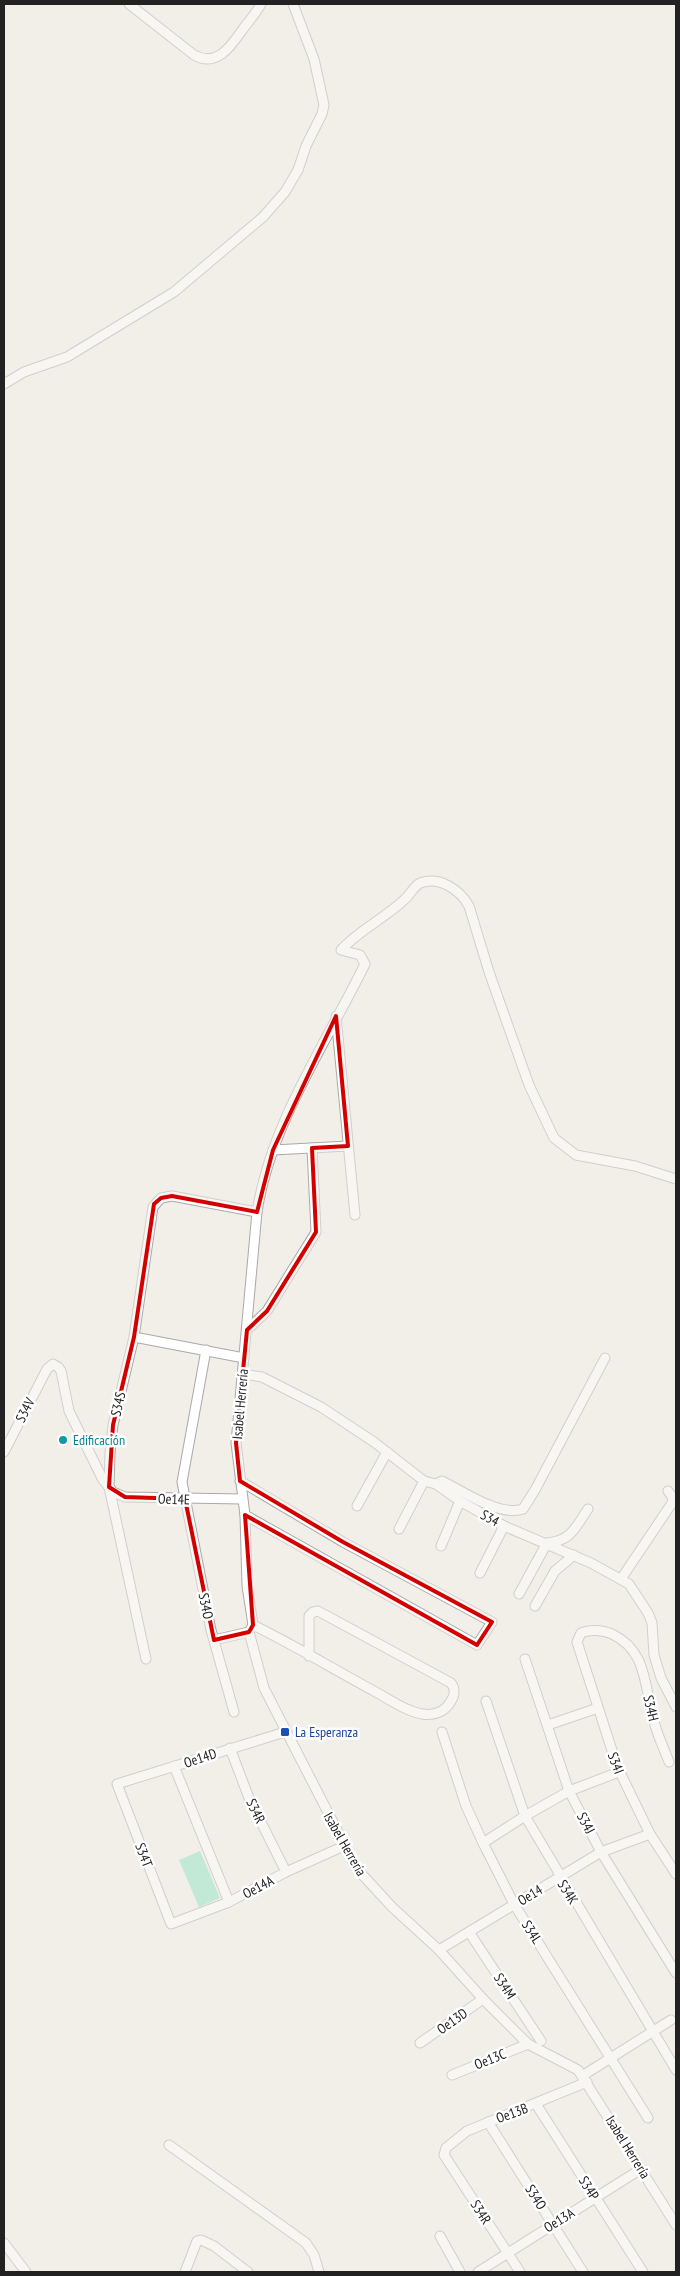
<svg xmlns="http://www.w3.org/2000/svg" width="680" height="2276" viewBox="0 0 680 2276" font-family="'PT Sans Narrow',sans-serif">
<rect width="100%" height="100%" fill="#f2efe9"/>
<polygon fill="#88e0be" points="200,1851 220,1898 199,1907 179,1860"/>
<g fill="none" stroke-linecap="round" stroke-linejoin="round">
<defs>
<g id="minor">
<path d="M129,4L194,55C217,68 231,46 243,29C249,21 256,13 261,4"/>
<polyline points="4,384 24,372 67,357 174,292 263,217 285,192 298,170 306,146 322,114 324,105 314,59 293,4"/>
<polyline points="336,1016 355,1215"/>
<polyline points="273,1150 348,1146"/>
<path d="M676,1179L635,1166L576,1155L554,1138L529,1085L489,972L469,906C460,890 440,876 420,883C414,886 410,895 404,900C385,918 359,930 341,950L360,955L365,964C326,1044 271,1122 257,1212L236,1443L245,1515L247,1586L253,1625L249,1632L264,1688L357,1869L392,1907L439,1950L483,1999L528,2044L578,2070L676,2225"/>
<polyline points="247,1330 267,1311 316,1232 312,1148"/>
<polyline points="134,1337 244,1358"/>
<polyline points="206,1350 182,1482 211,1630 234,1712"/>
<polyline points="243,1374 262,1377 321,1407 374,1442 424,1481 436,1484 460,1501 504,1526 591,1563 629,1584 648,1613 652,1623 654,1655 661,1678 676,1707"/>
<polyline points="4,1452 47,1369 53,1364 58,1367 61,1371 69,1411 103,1480 113,1492 125,1497 242,1499"/>
<polyline points="240,1481 343,1542 492,1622 477,1645 245,1515"/>
<path d="M436,1484L442,1481C463,1491 499,1517 523,1509L535,1490L605,1358"/>
<polyline points="357,1506 387,1452"/>
<polyline points="399,1529 424,1481"/>
<polyline points="441,1546 460,1501"/>
<polyline points="480,1573 504,1526"/>
<polyline points="621,1579 672,1503 673,1498 668,1491"/>
<path d="M519,1594L547,1543C571,1541 575,1528 588,1509"/>
<polyline points="535,1606 555,1571 574,1555"/>
<path d="M253,1625C294,1645 333,1669 374,1691C389,1699 405,1711 422,1714C434,1716 445,1712 451,1701C455,1695 455,1688 451,1683L318,1611L313,1612L309,1616V1656"/>
<polyline points="214,1640 249,1632"/>
<polyline points="146,1659 109,1487 110,1453 113,1425 134,1337 153,1207 161,1198 172,1196 257,1212"/>
<polyline points="525,1659 569,1791 601,1852 676,1973"/>
<polyline points="486,1701 525,1816 676,2070"/>
<polyline points="548,1725 598,1708"/>
<polyline points="285,1732 117,1784 171,1924 229,1902 286,1872 344,1846"/>
<polyline points="442,1732 466,1806 483,1843 514,1904 648,2118"/>
<polyline points="230,1748 249,1798 286,1872"/>
<path d="M669,1762C664,1748 657,1735 654,1721C644,1687 648,1651 612,1634C603,1630 590,1629 581,1633L577,1642L617,1766L650,1834L676,1874"/>
<polyline points="174,1766 229,1902"/>
<polyline points="483,1843 525,1816 569,1791 619,1772"/>
<polyline points="469,1932 541,2041"/>
<polyline points="439,1950 601,1852 650,1834"/>
<polyline points="420,2043 483,1999"/>
<polyline points="452,2075 528,2044"/>
<polyline points="582,2076 671,2020"/>
<polyline points="536,2104 643,2272"/>
<polyline points="488,2122 583,2272"/>
<polyline points="169,2145 306,2243 314,2255 319,2272"/>
<polyline points="440,2236 460,2272"/>
<polyline points="4,2243 26,2272"/>
<polyline points="185,2272 197,2241 201,2240 214,2246 248,2272"/>
<polyline points="478,2272 641,2169"/>
<polyline points="520,2272 446,2158 444,2155 446,2148 467,2131 587,2082"/>
</g>
</defs>
<use href="#minor" stroke="#a9a9a9" stroke-width="11"/>
<use href="#minor" stroke="#fff" stroke-width="9"/>
</g>
<path d="M0 0H680V2276H0ZM336,1016L348,1146L312,1148L316,1232L267,1311L247,1330L236,1443L240,1481L343,1542L492,1622L477,1645L245,1515L253,1625L249,1632L214,1640L185,1499L125,1497L109,1487L113,1425L134,1337L154,1204L161,1198L172,1196L257,1212L273,1150Z" fill="#f2efe9" fill-opacity=".55" fill-rule="evenodd"/>
<path fill="none" stroke="#d40000" stroke-width="4" stroke-linejoin="round" d="M336,1016L348,1146L312,1148L316,1232L267,1311L247,1330L236,1443L240,1481L343,1542L492,1622L477,1645L245,1515L253,1625L249,1632L214,1640L185,1499L125,1497L109,1487L113,1425L134,1337L154,1204L161,1198L172,1196L257,1212L273,1150Z"/>
<circle fill="#0f9aa8" stroke="#fff" stroke-width="2" cx="63" cy="1440" r="5"/>
<rect fill="#1a4fb4" stroke="#fff" stroke-width="2" x="280" y="1727" width="10" height="10" rx="2.5"/>
<g text-anchor="middle" dominant-baseline="central" stroke-width="5" stroke-linejoin="round" paint-order="stroke">
<g font-size="14" fill="#222" stroke="#fff">
<text transform="translate(118 1404) rotate(-78)">S34S</text>
<text transform="translate(240 1404) rotate(-85)">Isabel Herrería</text>
<text transform="translate(25 1410) rotate(-63)">S34V</text>
<text transform="translate(174 1499) rotate(2)">Oe14E</text>
<text transform="translate(490 1518) rotate(29)">S34</text>
<text transform="translate(206 1606) rotate(79)">S34O</text>
<text transform="translate(651 1708) rotate(77)">S34H</text>
<text transform="translate(200 1758) rotate(-18)">Oe14D</text>
<text transform="translate(616 1763) rotate(69)">S34I</text>
<text transform="translate(256 1811) rotate(64)">S34R</text>
<text transform="translate(586 1823) rotate(62)">S34J</text>
<text transform="translate(345 1844) rotate(60)">Isabel Herrería</text>
<text transform="translate(144 1855) rotate(69)">S34T</text>
<text transform="translate(258 1887) rotate(-28)">Oe14A</text>
<text transform="translate(568 1892) rotate(58)">S34K</text>
<text transform="translate(530 1895) rotate(-31)">Oe14</text>
<text transform="translate(532 1932) rotate(58)">S34L</text>
<text transform="translate(505 1986) rotate(57)">S34M</text>
<text transform="translate(452 2021) rotate(-35)">Oe13D</text>
<text transform="translate(490 2059) rotate(-22)">Oe13C</text>
<text transform="translate(512 2113) rotate(-20)">Oe13B</text>
<text transform="translate(628 2147) rotate(58)">Isabel Herrería</text>
<text transform="translate(589 2188) rotate(58)">S34P</text>
<text transform="translate(536 2197) rotate(58)">S34O</text>
<text transform="translate(481 2212) rotate(57)">S34R</text>
<text transform="translate(559 2220) rotate(-32)">Oe13A</text>
</g>
<g font-size="14" fill="#0d838f" stroke="#fff" text-anchor="start">
<text x="73" y="1440">Edificación</text>
</g>
<g font-size="14" fill="#164399" stroke="#fff" text-anchor="start">
<text x="295" y="1732">La Esperanza</text>
</g>
</g>
<rect width="680" height="2276" fill="none" stroke="#222222" stroke-width="10"/>
</svg>
